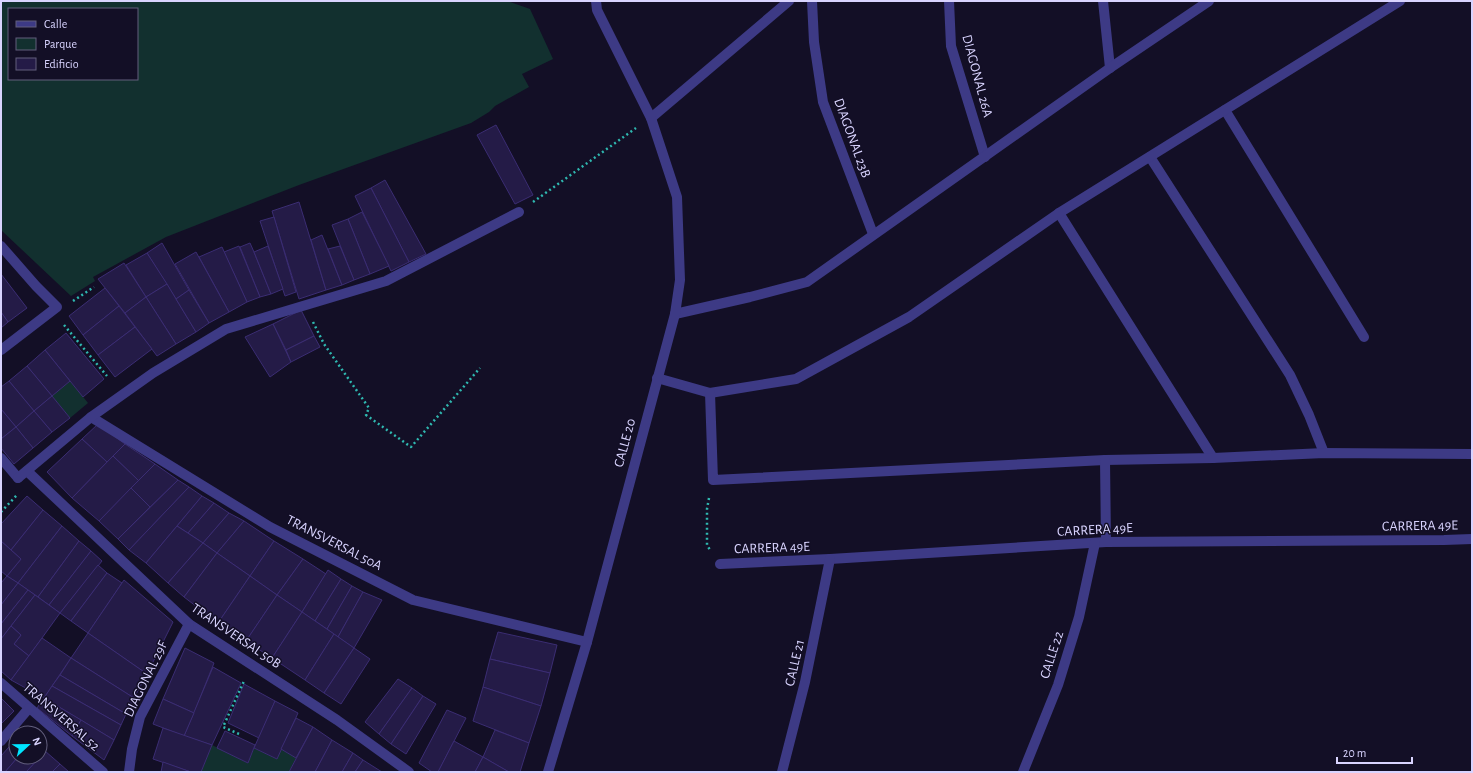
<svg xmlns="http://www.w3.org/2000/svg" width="1473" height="773" viewBox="0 0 1473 773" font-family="'Alegreya Sans',sans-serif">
<rect width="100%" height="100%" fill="#130f26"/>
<g fill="#12302f" fill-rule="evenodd">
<path d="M1,1H507L530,9L553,59L522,74L529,87L495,106L489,112L471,123L299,185L166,237L93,277L95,281L71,296L1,230ZM9,9H137V79H9Z"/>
<polygon points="70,381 88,403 70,418 52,396"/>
<polygon points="212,745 248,763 254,748 277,759 281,749 296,758 289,772 201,772"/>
</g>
<g fill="#241b47" stroke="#3b2d73">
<polygon points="496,125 533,195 515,204 477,135"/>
<polygon points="385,180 426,254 409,262 371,188"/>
<polygon points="371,188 409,262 391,271 355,196"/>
<polygon points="299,202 326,290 299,299 272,211"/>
<polygon points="362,212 389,266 370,274 348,219"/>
<polygon points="274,217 296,292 285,296 260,221"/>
<polygon points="348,219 370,274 354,280 332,225"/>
<polygon points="322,235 342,285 326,290 311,240"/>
<polygon points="162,243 189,290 176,299 147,253"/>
<polygon points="250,243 254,252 271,294 260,297 240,247"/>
<polygon points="239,246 260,297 247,302 224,252"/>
<polygon points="268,246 283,289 271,294 254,252"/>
<polygon points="340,246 354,280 342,285 328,249"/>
<polygon points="222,247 247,302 229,312 199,257"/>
<polygon points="196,252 229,312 209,323 175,264"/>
<polygon points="147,253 167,284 146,297 126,265"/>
<polygon points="124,263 146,297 125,313 98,279"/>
<polygon points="1,274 27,308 8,322 1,312"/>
<polygon points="167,284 196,332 176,344 146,297"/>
<polygon points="105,288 119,306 83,335 69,316"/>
<polygon points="189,290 209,323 196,332 176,299"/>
<polygon points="146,297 176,344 157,356 125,313"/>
<polygon points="119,306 135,327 98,355 83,335"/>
<polygon points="301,310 314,336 286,350 273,324"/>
<polygon points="1,312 8,322 1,328"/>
<polygon points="273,324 291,362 270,377 245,337"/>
<polygon points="135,327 152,349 115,377 98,355"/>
<polygon points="66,333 104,379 83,397 45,350"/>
<polygon points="314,336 320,347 291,362 286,350"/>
<polygon points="45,350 70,381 52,396 27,366"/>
<polygon points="27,366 52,396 34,411 9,381"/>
<polygon points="9,381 34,411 16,427 1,409 1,387"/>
<polygon points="52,396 70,418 52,432 34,411"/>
<polygon points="1,409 16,427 1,439"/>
<polygon points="34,411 52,432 33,448 16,427"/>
<polygon points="98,424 125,444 107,462 82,439"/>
<polygon points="16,427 33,448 14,464 1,448 1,439"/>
<polygon points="82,439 107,462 72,498 47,472"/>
<polygon points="125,444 155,464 139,481 113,456"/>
<polygon points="113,456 139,481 99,521 72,498"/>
<polygon points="155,464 178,480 150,507 131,488"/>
<polygon points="178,480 189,487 129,550 118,539"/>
<polygon points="189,487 202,496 146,563 129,550"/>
<polygon points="131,488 150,507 118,539 99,521"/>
<polygon points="27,496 43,510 11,550 1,541 1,524"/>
<polygon points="202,496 214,503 188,533 177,526"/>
<polygon points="214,503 229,513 203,543 188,533"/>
<polygon points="43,510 62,526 18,583 7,576 21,559 11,550"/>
<polygon points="229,513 244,521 217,553 203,543"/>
<polygon points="244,521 274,541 250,576 217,553"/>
<polygon points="62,526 79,541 38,597 18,583"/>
<polygon points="177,526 203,543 168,583 146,563"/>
<polygon points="1,541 21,559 7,576 1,571"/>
<polygon points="79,541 91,551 49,605 38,597"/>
<polygon points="274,541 303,559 277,595 250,576"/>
<polygon points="203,543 217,553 184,597 168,583"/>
<polygon points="91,551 102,561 60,613 49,605"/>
<polygon points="217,553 250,576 218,623 184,597"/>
<polygon points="303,559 326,574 302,612 277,595"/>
<polygon points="98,565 107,573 71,621 60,613"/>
<polygon points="328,570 341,579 315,621 302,612"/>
<polygon points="107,573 122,583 88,633 71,621"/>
<polygon points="7,576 18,583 1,605 1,583"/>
<polygon points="250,576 277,595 246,641 218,623"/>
<polygon points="341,579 352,586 327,629 315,621"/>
<polygon points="124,580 173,622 147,674 88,633"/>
<polygon points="18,583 28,590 1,624 1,605"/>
<polygon points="352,586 363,592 338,637 327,629"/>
<polygon points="28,590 35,595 1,639 1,624"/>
<polygon points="363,592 382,600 354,648 338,637"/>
<polygon points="35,595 60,613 29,656 14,644 21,635 11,626"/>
<polygon points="277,595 302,612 272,658 246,641"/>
<polygon points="302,612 334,634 305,680 272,658"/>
<polygon points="11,626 21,635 14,644 29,656 11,680 1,671 1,639"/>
<polygon points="498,632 557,645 550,673 490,659"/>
<polygon points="88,633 147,674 134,698 71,658"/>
<polygon points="334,634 354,648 324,693 305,680"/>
<polygon points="42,638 71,658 44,698 11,680"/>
<polygon points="185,648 214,663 194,713 163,699"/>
<polygon points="354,648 370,659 341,704 324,693"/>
<polygon points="71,658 134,698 126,714 60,675"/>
<polygon points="490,659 550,673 541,706 483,687"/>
<polygon points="213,667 241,683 212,745 184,736"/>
<polygon points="60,675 126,714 121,725 52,686"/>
<polygon points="398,679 412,688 379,734 365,722"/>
<polygon points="244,684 275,701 259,738 228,723"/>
<polygon points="52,686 121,725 114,740 44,698"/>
<polygon points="483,687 541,706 529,743 473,721"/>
<polygon points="412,688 423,696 391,744 379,734"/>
<polygon points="423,696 436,704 406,754 391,744"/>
<polygon points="1,698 14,711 1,724"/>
<polygon points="44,698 81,720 72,736 37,708"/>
<polygon points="163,699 194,713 184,736 153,724"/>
<polygon points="275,701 298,713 277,759 254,748"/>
<polygon points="447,710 466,718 438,772 432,772 419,763"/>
<polygon points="296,718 313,727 296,758 281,749"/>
<polygon points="81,720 114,740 104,760 72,736"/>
<polygon points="313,727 332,740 315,772 289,772"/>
<polygon points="163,728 212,745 201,772 191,772 153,759"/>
<polygon points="495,730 529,743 520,772 509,772 483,757"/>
<polygon points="225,731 255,745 248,763 217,748"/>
<polygon points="16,739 16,757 18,757 5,772 1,772 1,756"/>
<polygon points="332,740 353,753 342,772 315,772"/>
<polygon points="454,741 483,757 475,772 438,772"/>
<polygon points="40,746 45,751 40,757"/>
<polygon points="45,751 60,764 52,772 26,772"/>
<polygon points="353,753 363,760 355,772 342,772"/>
<polygon points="18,757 40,757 26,772 5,772"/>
<polygon points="483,757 509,772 475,772"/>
<polygon points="363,760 382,772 355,772"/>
<polygon points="163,762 191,772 161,772"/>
<polygon points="60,764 69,772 52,772"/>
</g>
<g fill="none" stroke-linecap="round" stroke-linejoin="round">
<g stroke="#2fb8b0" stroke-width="2.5" stroke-dasharray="2 3" stroke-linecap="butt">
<polyline points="533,202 636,128"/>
<polyline points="73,301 94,287"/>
<polyline points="313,322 324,344 369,408 366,415 411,447 480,368"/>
<polyline points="64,325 107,376"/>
<polyline points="709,498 707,509 707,545 710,550"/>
<polyline points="1,512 17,495"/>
<polyline points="239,734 223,727 244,681"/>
</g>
<polyline stroke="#3d3a85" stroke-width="10" points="1,458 18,478"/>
<g stroke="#3d3a85" stroke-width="10">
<polyline points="812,1 814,42 823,102 873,234"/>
<polyline points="949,1 951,46 985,157"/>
<polyline points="1103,1 1110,68"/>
<polyline points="1225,110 1364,337"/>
<polyline points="651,118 789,1"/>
<polyline points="1150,157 1290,375 1309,415 1324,453"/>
<polyline points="1059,213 1213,458"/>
<polyline points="1,246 36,286 57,307 1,350"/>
<polyline points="675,314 750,297 807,282 1110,68 1209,1"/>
<polyline points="657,378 710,393 796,379 909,317 1059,213 1400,1"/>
<polyline points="710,393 713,480 1105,460 1213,458 1324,453 1472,454"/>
<polyline points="91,417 270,527 413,600 587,642"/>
<polyline points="1105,460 1106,542"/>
<polyline points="27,471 189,624 337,720 409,772"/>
<polyline points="18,478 91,417 153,373 226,329 386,281 519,212"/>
<polyline points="720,564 830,559 1106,542 1444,540 1472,539"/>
<polyline points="1,683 103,772"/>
<polyline points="1,741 29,708"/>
<polyline points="129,772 132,749 140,717 189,624"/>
<polyline points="548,772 587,642 675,314 680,280 677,197 651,118 597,10 596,1"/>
<polyline points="782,772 805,682 830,559"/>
<polyline points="1023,772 1058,685 1079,617 1095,543"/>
</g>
</g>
<g text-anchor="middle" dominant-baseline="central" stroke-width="3" stroke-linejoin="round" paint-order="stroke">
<g font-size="14" fill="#d9d4ff" stroke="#130f26">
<text transform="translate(977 76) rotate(75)">DIAGONAL 26A</text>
<text transform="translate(852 138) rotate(70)">DIAGONAL 23B</text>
<text transform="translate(625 443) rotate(-75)">CALLE 20</text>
<text transform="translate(1420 526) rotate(-1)">CARRERA 49E</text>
<text transform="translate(1095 530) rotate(-3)">CARRERA 49E</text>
<text transform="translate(334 543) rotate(27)">TRANSVERSAL 50A</text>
<text transform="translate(772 548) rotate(-2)">CARRERA 49E</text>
<text transform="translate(236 636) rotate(34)">TRANSVERSAL 50B</text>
<text transform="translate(1052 655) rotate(-72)">CALLE 22</text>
<text transform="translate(795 663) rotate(-77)">CALLE 21</text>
<text transform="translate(146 679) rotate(-64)">DIAGONAL 29F</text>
<text transform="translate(61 717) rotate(41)">TRANSVERSAL 52</text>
</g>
</g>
<rect width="1473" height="773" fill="none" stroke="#d9d4ff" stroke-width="4"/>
<rect x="8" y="8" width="130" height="72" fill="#130f26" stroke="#625e7d"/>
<rect x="16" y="21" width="20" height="6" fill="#3d3a85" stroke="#625e7d"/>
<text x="44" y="28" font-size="12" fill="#d9d4ff">Calle</text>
<rect x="16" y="38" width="20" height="12" fill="#12302f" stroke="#625e7d"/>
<text x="44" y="48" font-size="12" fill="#d9d4ff">Parque</text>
<rect x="16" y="58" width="20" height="12" fill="#241b47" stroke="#625e7d"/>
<text x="44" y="68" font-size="12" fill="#d9d4ff">Edificio</text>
<g transform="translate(28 745) rotate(68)"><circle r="19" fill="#130f26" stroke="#625e7d"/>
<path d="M0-3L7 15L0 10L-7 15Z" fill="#00e5ff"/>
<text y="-6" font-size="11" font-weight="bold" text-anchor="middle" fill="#d9d4ff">N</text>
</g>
<path d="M1337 757v6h75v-6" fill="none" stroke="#d9d4ff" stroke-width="2"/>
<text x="1343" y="757" font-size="12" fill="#d9d4ff" stroke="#130f26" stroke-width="3" paint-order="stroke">20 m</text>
</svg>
